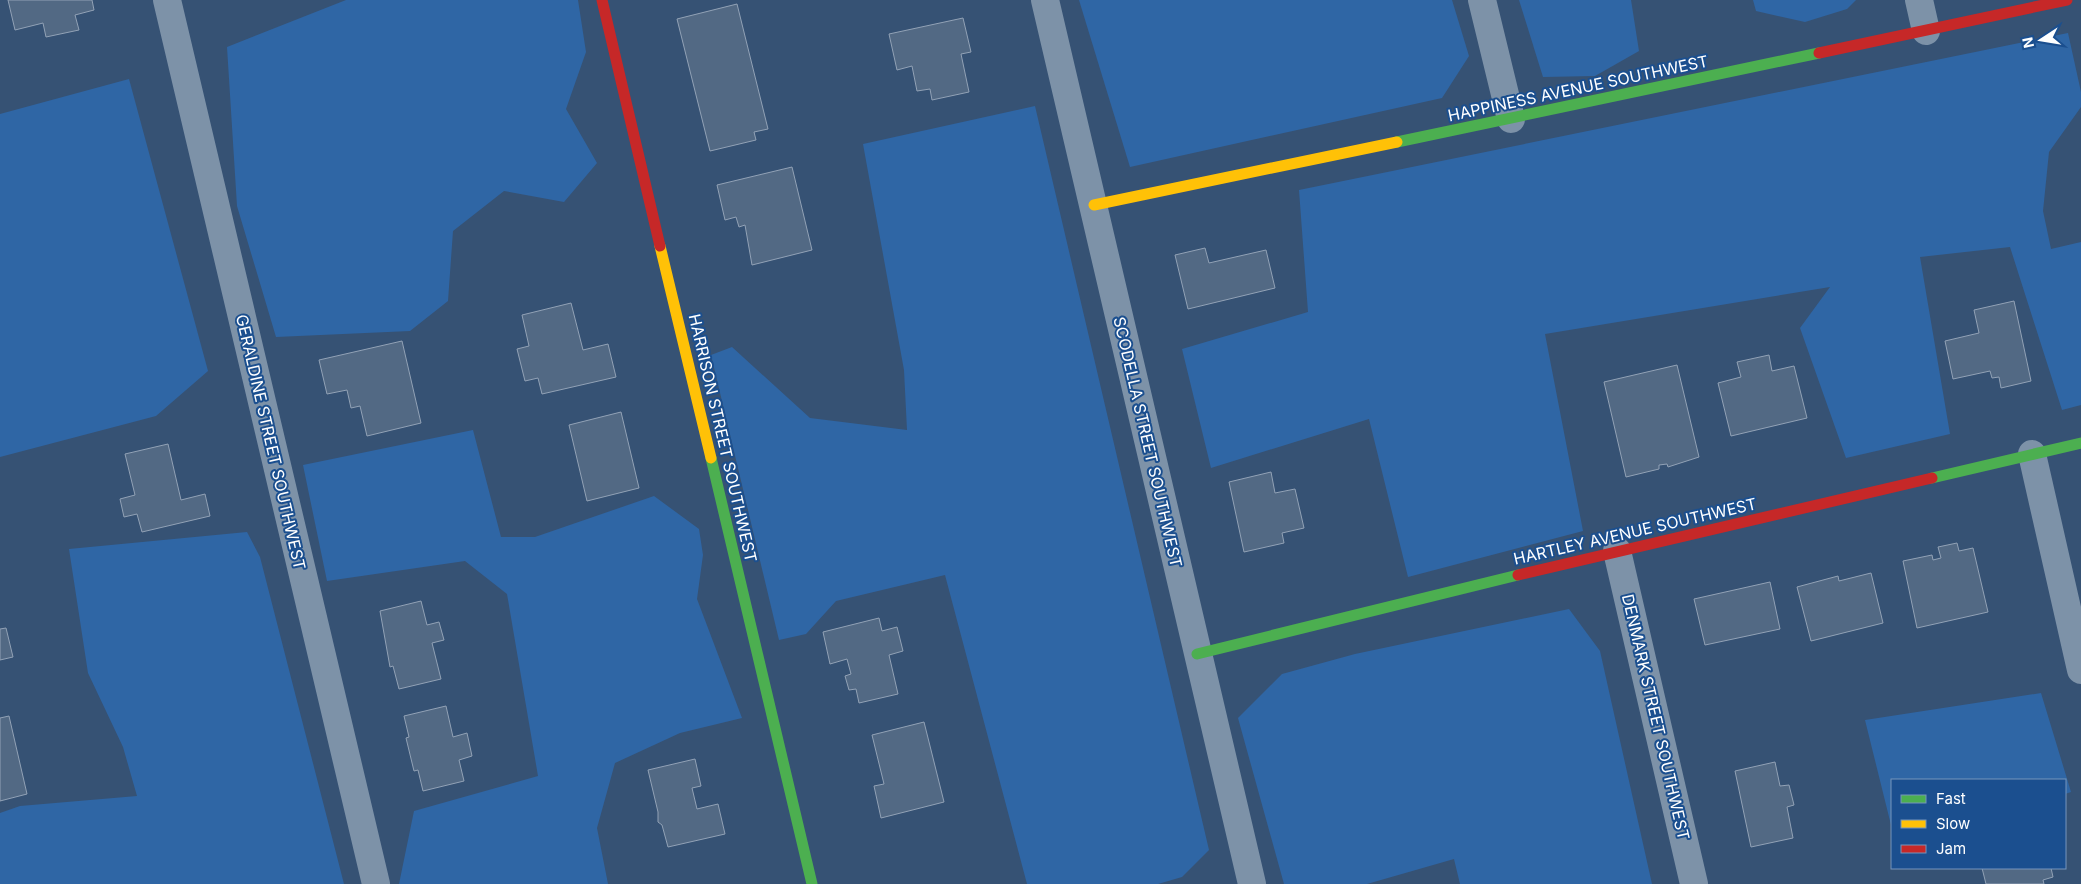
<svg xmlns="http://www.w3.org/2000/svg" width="2081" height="884" viewBox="0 0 2081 884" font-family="Inter,sans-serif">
<rect width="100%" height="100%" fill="#365274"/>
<g fill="#2f66a5">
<polygon points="346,0 578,0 586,52 566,109 597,163 564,202 504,191 453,231 448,301 410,331 276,337 237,206 227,47"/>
<polygon points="1079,0 1452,0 1469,56 1442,98 1130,167"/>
<polygon points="1519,0 1631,0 1639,51 1595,76 1543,77"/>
<polygon points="1753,0 1856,0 1847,9 1805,22 1756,11"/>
<polygon points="2068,33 2081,92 2081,107 2049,152 2043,211 2051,249 2081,242 2081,405 2062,410 2010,247 1920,257 1950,434 1846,458 1800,328 1830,287 1545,334 1583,531 1408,577 1369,419 1211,468 1182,349 1308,312 1299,190"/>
<polygon points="129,79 208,371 156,416 0,457 0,114"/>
<polygon points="1035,106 1209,850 1182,877 1158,884 1027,884 945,575 836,601 806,634 779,640 711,355 732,347 810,418 907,430 904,370 863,144"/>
<polygon points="473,430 501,537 535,537 654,496 699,529 703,555 697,599 742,718 680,733 615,763 597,828 608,884 399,884 414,811 538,776 507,594 465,561 327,581 303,465"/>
<polygon points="247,532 260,557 344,884 0,884 0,813 20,806 137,796 123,747 88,673 69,549"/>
<polygon points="1569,609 1600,651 1652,884 1460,884 1454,859 1367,884 1284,884 1238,718 1282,674 1355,654"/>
<polygon points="2041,693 2071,792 2065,794 2065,780 1892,780 1892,829 1865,720"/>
</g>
<g fill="#526984" stroke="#92a2b6">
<polygon points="8,0 92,0 94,10 75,15 79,30 46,37 43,23 15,30"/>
<polygon points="737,4 768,129 754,132 756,140 710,151 677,19"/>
<polygon points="963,18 971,52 961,54 969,92 932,100 930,89 917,91 912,66 897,70 889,34"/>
<polygon points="792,167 812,250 752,265 745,225 739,227 736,217 725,220 717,185"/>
<polygon points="1205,248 1209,263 1266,250 1275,288 1188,309 1175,255"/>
<polygon points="2014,301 2031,381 2001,388 1999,377 1992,378 1990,371 1953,379 1945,341 1979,333 1974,310"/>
<polygon points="571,303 583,350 608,344 616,377 542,394 538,378 525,381 517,349 529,346 522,315"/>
<polygon points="402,341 421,423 367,436 360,406 351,408 347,390 327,394 319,360"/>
<polygon points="1769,355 1772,371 1794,366 1807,418 1731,436 1718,383 1741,377 1737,362"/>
<polygon points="1677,365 1699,457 1668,467 1667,464 1659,465 1659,469 1626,477 1604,382"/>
<polygon points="621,412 639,488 587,501 569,425"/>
<polygon points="168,444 181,500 205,494 210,516 142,532 137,514 124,517 120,499 135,495 125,454"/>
<polygon points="1271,472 1275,493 1295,489 1304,528 1282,533 1284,543 1244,552 1229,482"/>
<polygon points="1957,543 1959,551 1973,548 1988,612 1917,628 1903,561 1932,555 1933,560 1941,558 1938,547"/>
<polygon points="1871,573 1883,623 1811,641 1797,587 1838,576 1839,581"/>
<polygon points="1770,582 1780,629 1705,645 1694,599"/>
<polygon points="421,601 427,625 439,622 444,640 432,643 441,679 399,689 393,666 390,667 380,611"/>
<polygon points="879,618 882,631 897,627 903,651 889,655 898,694 859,703 856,689 849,690 845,676 851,674 847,659 830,664 823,632"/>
<polygon points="6,628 13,657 0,660 0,629"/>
<polygon points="446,706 453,737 467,733 472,756 459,760 464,781 423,791 418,770 414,771 406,738 409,737 404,716"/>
<polygon points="9,716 27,794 0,801 0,718"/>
<polygon points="924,722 944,802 881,818 874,786 884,784 872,735"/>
<polygon points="695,759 701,786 692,788 697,809 718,804 725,834 668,847 662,825 658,822 658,812 648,770"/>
<polygon points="1775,762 1780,786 1789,785 1794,805 1787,807 1793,838 1751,847 1735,771"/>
<polygon points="1982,868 2051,868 2053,877 2043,880 2044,884 1986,884"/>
</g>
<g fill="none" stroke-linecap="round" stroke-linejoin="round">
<g stroke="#7d92a8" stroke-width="28">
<polyline points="167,0 376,884"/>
<polyline points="1045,0 1252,884"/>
<polyline points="1482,0 1511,119"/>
<polyline points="1919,0 1926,31"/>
<polyline points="2032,454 2081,670"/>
<polyline points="1617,551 1694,884"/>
</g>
<g stroke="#4caf50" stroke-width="11">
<polyline points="1397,142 1819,53"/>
<polyline points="711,458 812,884"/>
<polyline points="1932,478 2081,443"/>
<polyline points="1197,654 1518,575"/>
</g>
<g stroke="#ffc107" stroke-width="11">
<polyline points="1094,205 1397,142"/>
<polyline points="660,246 711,458"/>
</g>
<g stroke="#c62828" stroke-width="11">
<polyline points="602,0 660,246"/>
<polyline points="1819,53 2067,0"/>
<polyline points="1518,575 1932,478"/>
</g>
</g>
<g text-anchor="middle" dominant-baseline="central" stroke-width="4" stroke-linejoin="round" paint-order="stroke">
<g font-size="16" fill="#fff" stroke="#1b4f8f">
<text transform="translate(1578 88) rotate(-12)">HAPPINESS AVENUE SOUTHWEST</text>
<text transform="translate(723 438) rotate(77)">HARRISON STREET SOUTHWEST</text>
<text transform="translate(271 442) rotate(77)">GERALDINE STREET SOUTHWEST</text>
<text transform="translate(1148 442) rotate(77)">SCODELLA STREET SOUTHWEST</text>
<text transform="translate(1635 531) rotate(-13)">HARTLEY AVENUE SOUTHWEST</text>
<text transform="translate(1656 717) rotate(77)">DENMARK STREET SOUTHWEST</text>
</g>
</g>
<rect x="1891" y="779" width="175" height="90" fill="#1b4f8f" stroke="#7695bc"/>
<rect x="1901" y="795" width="25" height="8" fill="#4caf50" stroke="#7695bc"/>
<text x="1936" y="804" font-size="15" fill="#ffffff">Fast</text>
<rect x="1901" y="820" width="25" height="8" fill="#ffc107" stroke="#7695bc"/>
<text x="1936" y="829" font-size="15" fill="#ffffff">Slow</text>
<rect x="1901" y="845" width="25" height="8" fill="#c62828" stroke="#7695bc"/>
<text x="1936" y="854" font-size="15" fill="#ffffff">Jam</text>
<g transform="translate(2041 40) rotate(258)" stroke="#1b4f8f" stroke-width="4" paint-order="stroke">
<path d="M0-4L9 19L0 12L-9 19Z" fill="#ffffff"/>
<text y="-8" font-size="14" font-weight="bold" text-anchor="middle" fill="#ffffff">N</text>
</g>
</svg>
